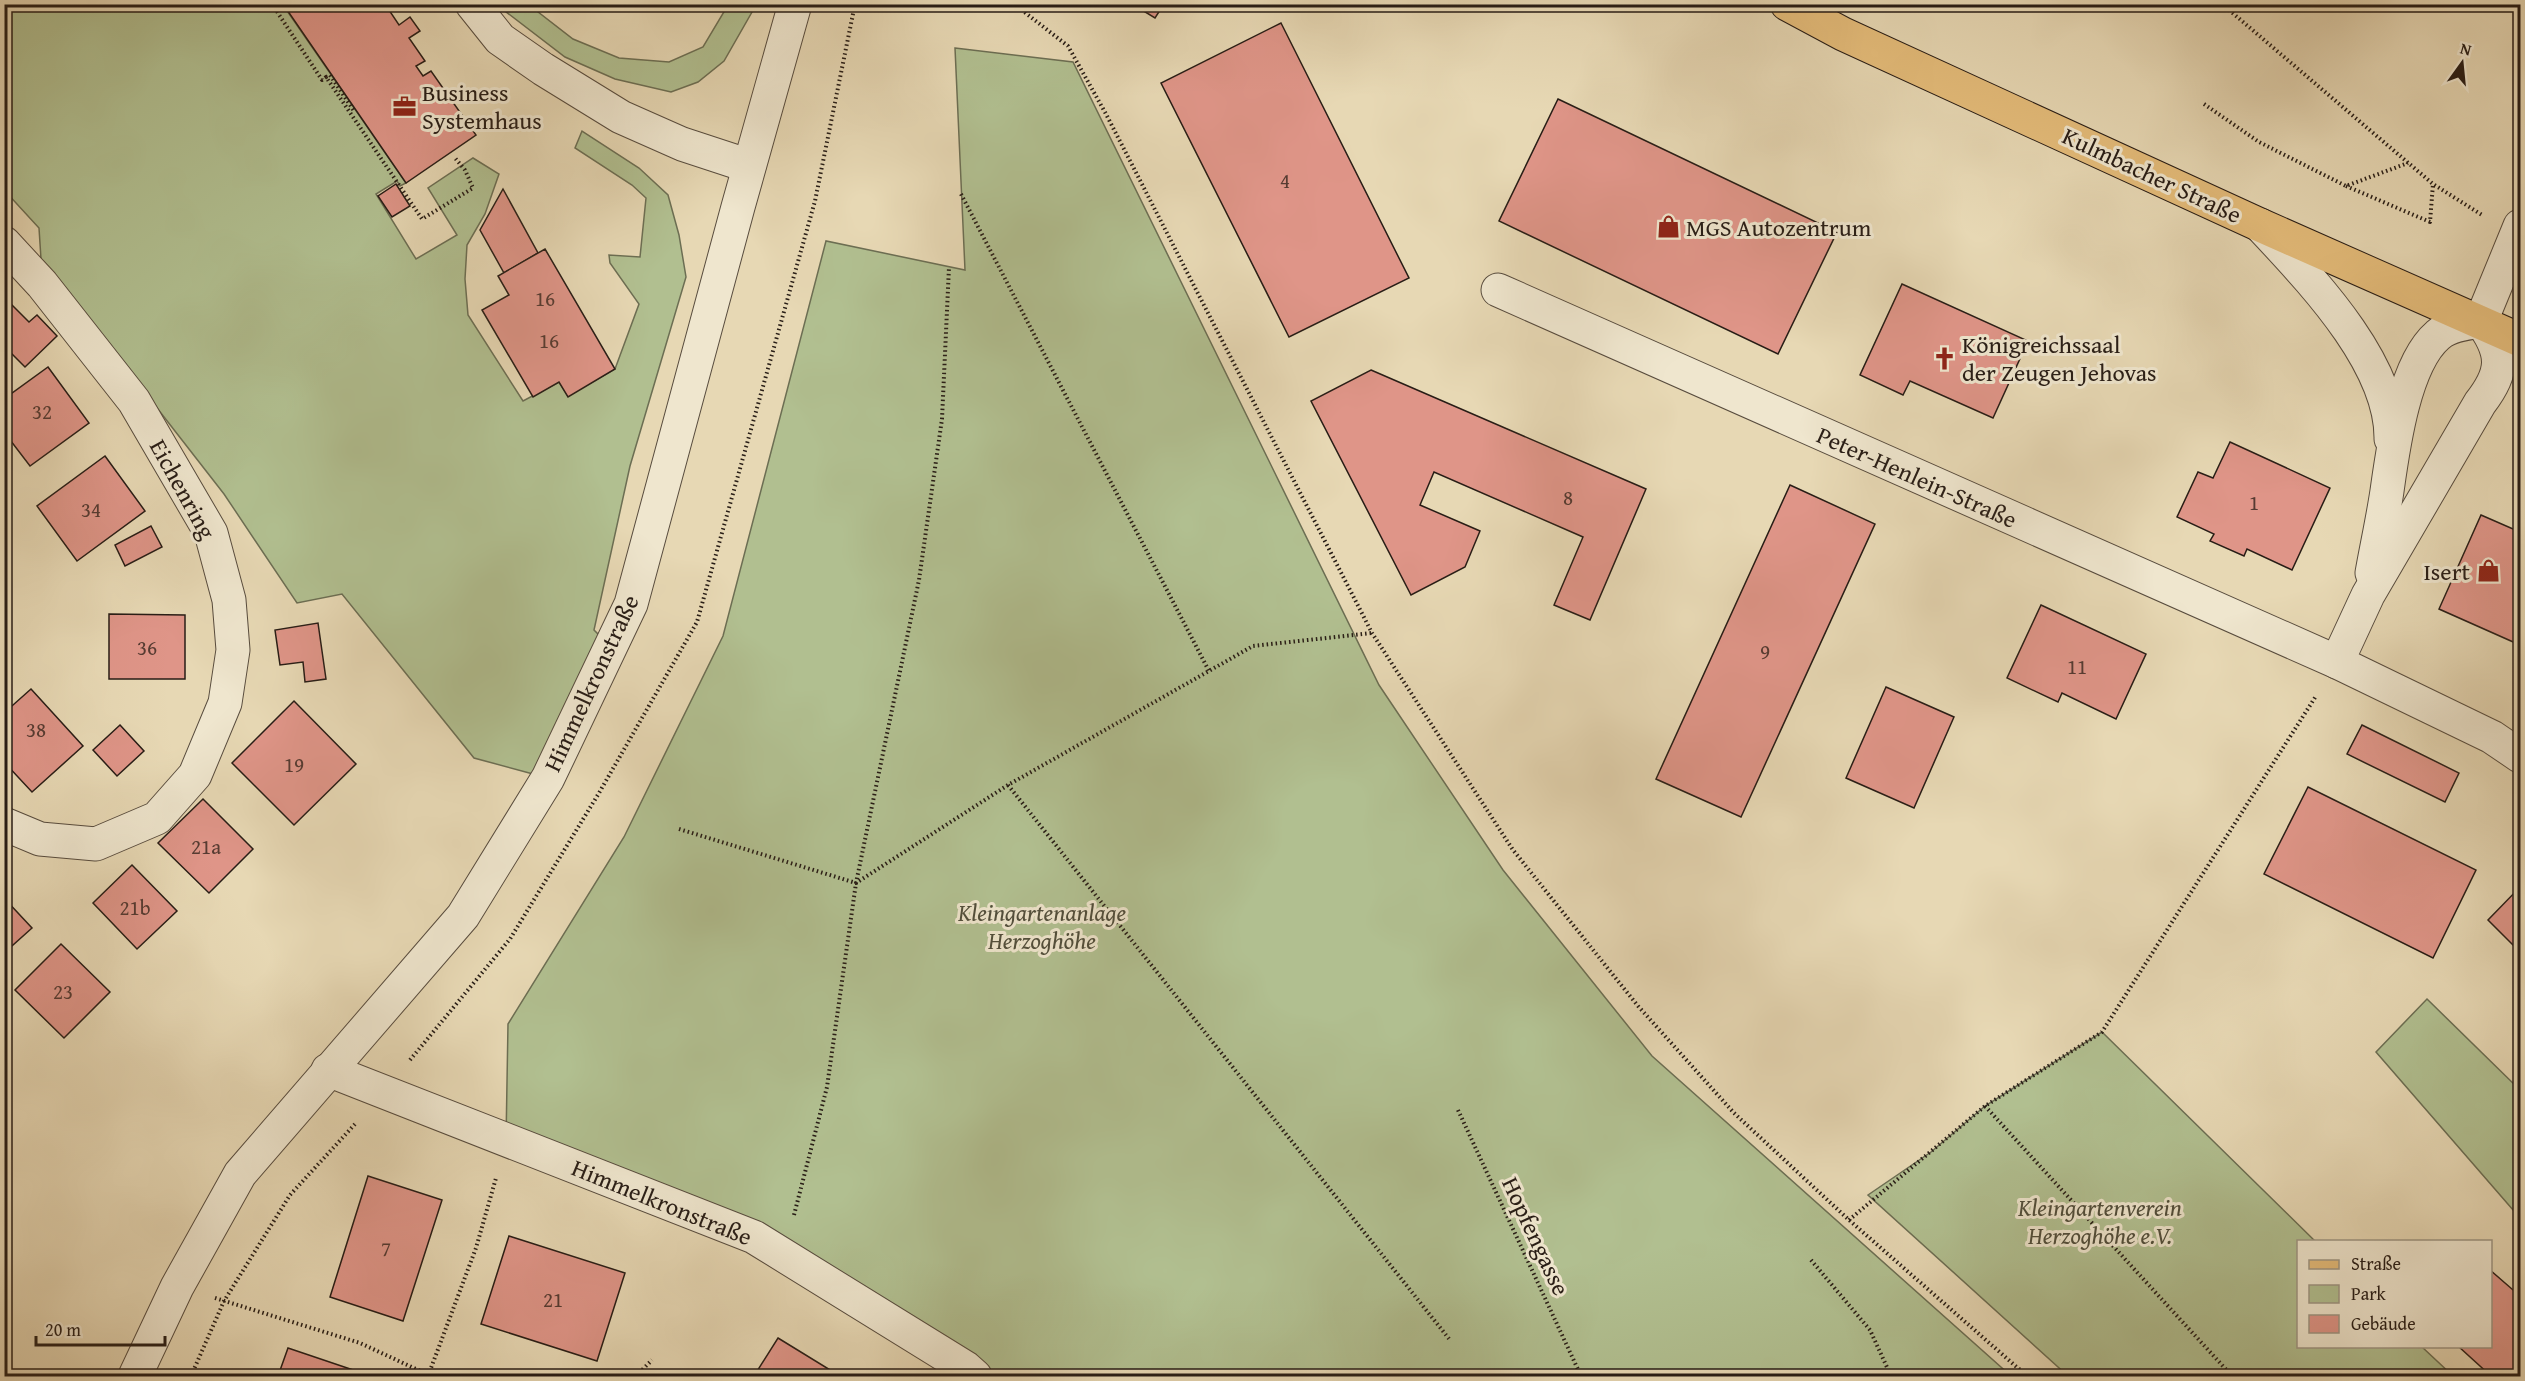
<svg xmlns="http://www.w3.org/2000/svg" width="2525" height="1381" viewBox="0 0 2525 1381" font-family="'Gentium Book Plus',serif">
<rect width="100%" height="100%" fill="#e7d8b4"/>
<filter id="stains"><feTurbulence type="fractalNoise" baseFrequency=".00333" numOctaves="4"/><feColorMatrix values="0 0 0 0 .2 0 0 0 0 .09 0 0 0 0 .02 0 0 0 .5 -.17"/></filter>
<radialGradient id="worn" r=".72"><stop offset=".6" stop-color="#630" stop-opacity="0"/><stop offset="1" stop-color="#630" stop-opacity=".3"/></radialGradient>
<g fill="#b1bf90" stroke="#6c6e53" stroke-width="1.5">
<polygon points="4,5 283,5 406,183 400,186 397,181 376,194 416,259 457,235 428,188 473,158 499,174 485,214 467,245 465,279 468,315 523,401 559,382 568,396 615,369 639,304 610,263 609,255 640,257 646,198 632,185 575,148 582,131 639,168 668,195 679,235 686,277 630,466 594,630 611,647 548,778 474,758 342,594 297,603 224,494 41,259 39,228 5,191"/>
<polygon points="497,5 529,5 573,39 619,58 669,62 703,47 728,5 753,5 752,12 724,61 698,82 671,92 615,79 565,57"/>
<polygon points="955,48 1073,62 1379,685 1503,870 1652,1056 2011,1376 975,1376 783,1254 506,1141 508,1024 624,837 723,636 826,241 965,270"/>
<polygon points="2427,999 2520,1090 2520,1218 2376,1052"/>
<polygon points="2102,1032 2315,1241 2298,1242 2298,1346 2422,1347 2453,1376 2068,1376 1868,1195 1931,1152 1985,1106"/>
</g>
<g fill="#df9588" stroke="#281d16" stroke-width="1.5">
<polygon points="283,4 385,4 399,25 410,17 420,31 409,38 425,61 416,66 423,76 431,71 476,135 406,183"/>
<polygon points="1132,4 1164,4 1155,18"/>
<polygon points="1281,23 1409,278 1289,337 1161,83"/>
<polygon points="1558,99 1837,232 1778,354 1499,221"/>
<polygon points="396,184 410,206 392,217 378,196"/>
<polygon points="503,189 538,253 504,273 480,230"/>
<polygon points="545,249 615,369 568,397 559,382 533,397 482,310 509,295 498,276"/>
<polygon points="1902,284 2028,341 1993,418 1910,381 1903,395 1860,375"/>
<polygon points="4,297 29,322 37,315 57,336 25,367 10,352 4,357"/>
<polygon points="48,367 89,423 30,466 4,432 4,399"/>
<polygon points="1371,370 1646,489 1590,620 1554,605 1583,537 1434,472 1420,505 1480,531 1465,567 1411,595 1311,401"/>
<polygon points="2230,442 2330,488 2292,570 2247,549 2244,556 2210,541 2214,534 2177,517 2198,472 2213,478"/>
<polygon points="105,456 145,511 77,561 37,506"/>
<polygon points="1790,485 1875,524 1741,817 1656,779"/>
<polygon points="2481,515 2520,532 2520,645 2439,609"/>
<polygon points="151,526 162,547 125,566 115,545"/>
<polygon points="2041,605 2146,654 2116,719 2062,693 2058,702 2007,678"/>
<polygon points="109,614 185,615 185,679 109,679"/>
<polygon points="318,623 326,679 305,682 303,662 280,665 275,630"/>
<polygon points="1886,687 1954,717 1914,808 1846,778"/>
<polygon points="31,689 83,746 32,792 4,762 4,713"/>
<polygon points="294,701 356,764 294,825 232,763"/>
<polygon points="120,725 144,751 117,776 93,750"/>
<polygon points="2362,725 2459,773 2445,802 2347,754"/>
<polygon points="2308,787 2476,870 2433,958 2264,874"/>
<polygon points="203,799 253,849 209,893 158,843"/>
<polygon points="132,865 177,911 137,949 93,903"/>
<polygon points="2520,887 2520,952 2488,920"/>
<polygon points="4,898 32,928 4,953"/>
<polygon points="61,944 110,992 64,1038 15,990"/>
<polygon points="368,1176 442,1200 403,1321 330,1297"/>
<polygon points="509,1236 625,1273 597,1361 481,1324"/>
<polygon points="2490,1270 2520,1296 2520,1376 2491,1376 2458,1346 2490,1346"/>
<polygon points="778,1338 840,1376 754,1376"/>
<polygon points="288,1348 371,1376 278,1376"/>
</g>
<g fill="none" stroke-linecap="round" stroke-linejoin="round">
<defs>
<g id="minor">
<polyline points="472,4 500,39 543,69 621,117 682,144 749,166"/>
<path d="M2260,225C2309,278 2392,362 2391,439"/>
<polyline points="4,243 42,284 134,401 211,533 229,600 233,650 225,703 195,775 157,818 96,844 40,839 4,824"/>
<polyline points="1498,290 2337,662 2492,737 2520,756"/>
<polyline points="2481,321 2520,226"/>
<path d="M2372,573C2377,545 2383,518 2387,491C2393,448 2404,364 2438,335C2449,325 2467,323 2481,321"/>
<path d="M2337,662L2368,595L2480,403C2504,372 2505,354 2481,321"/>
<polyline points="328,1070 754,1237 966,1368 975,1376"/>
<polyline points="135,1376 177,1287 240,1174 463,916 548,778 631,604 738,207 795,4"/>
</g>
<polyline id="major" points="1787,4 1843,34 2260,225 2520,340"/>
</defs>
<use href="#minor" stroke="#584c3e" stroke-width="35"/>
<use href="#major" stroke="#281d16" stroke-width="35"/>
<g stroke="#281d16" stroke-width="4" stroke-dasharray="1.5 3" stroke-linecap="butt">
<polyline points="272,4 322,80 326,77 422,219 473,188 465,170 455,158"/>
<polyline points="1014,4 1068,46 1106,114 1372,633 1513,850 1638,1006 1734,1113 1849,1220 2027,1376"/>
<polyline points="2222,4 2433,184 2482,215"/>
<polyline points="326,77 330,75 354,111"/>
<polyline points="2204,104 2259,142 2346,186 2408,163"/>
<polyline points="2346,186 2430,222 2433,184"/>
<polyline points="961,194 1209,671"/>
<polyline points="1008,785 1450,1340"/>
<polyline points="679,829 856,883 919,580 942,419 949,267"/>
<polyline points="410,1060 510,939 599,793 697,622 815,201 855,4"/>
<polyline points="1985,1106 2232,1376"/>
<polyline points="1458,1110 1581,1376"/>
<polyline points="794,1215 827,1087 856,883 1008,785 1253,646 1372,633"/>
<polyline points="1849,1220 1985,1106 2102,1032 2316,696"/>
<polyline points="1811,1260 1870,1330 1891,1376"/>
<polyline points="215,1298 360,1343 431,1376"/>
<polyline points="4,1369 13,1376"/>
<polyline points="191,1376 224,1301 290,1195 356,1123"/>
<polyline points="428,1376 476,1248 496,1178"/>
<polyline points="636,1376 652,1360"/>
</g>
<use href="#minor" stroke="#efe6ce" stroke-width="33"/>
<use href="#major" stroke="#e4bc7a" stroke-width="33"/>
</g>
<defs>
<symbol id="office-bare" viewBox="-9 -9 18 18"><path d="M-6-3h4V-5.5h4V-3h4V5H-6ZM-1-4.5V-3h2v-1.5ZM-6 0V1H6V0Z" fill="#8f2418" stroke="#efe6ce" stroke-width="2.5" paint-order="stroke"/></symbol>
<symbol id="shop-bare" viewBox="-9 -9 18 18"><path d="M-5-2.5h2.3a2.7 3.5 0 0 1 5.4 0H5L5.5 6h-11ZM-1.5-2.5h3a1.5 2.3 0 0 0-3 0Z" fill="#8f2418" stroke="#efe6ce" stroke-width="2.5" paint-order="stroke"/></symbol>
<symbol id="church-bare" viewBox="-9 -9 18 18"><path d="M-1.2-6h2.4v3.5h3.3v2.4h-3.3V6h-2.4V-.1h-3.3v-2.4h3.3Z" fill="#8f2418" stroke="#efe6ce" stroke-width="2.5" paint-order="stroke"/></symbol>
</defs>
<g fill-rule="evenodd">
<use href="#office-bare" x="388" y="90" width="33" height="33"/>
<use href="#shop-bare" x="1652" y="210" width="33" height="33"/>
<use href="#church-bare" x="1928" y="342" width="33" height="33"/>
<use href="#shop-bare" x="2472" y="554" width="33" height="33"/>
</g>
<g text-anchor="middle" dominant-baseline="central" stroke-width="6" stroke-linejoin="round" paint-order="stroke">
<g font-size="21" fill="#563b32">
<text x="1285" y="180">4</text>
<text x="545" y="298">16</text>
<text x="549" y="340">16</text>
<text x="42" y="411">32</text>
<text x="1568" y="497">8</text>
<text x="2254" y="502">1</text>
<text x="91" y="509">34</text>
<text x="147" y="647">36</text>
<text x="1765" y="651">9</text>
<text x="2077" y="666">11</text>
<text x="36" y="729">38</text>
<text x="294" y="764">19</text>
<text x="206" y="846">21a</text>
<text x="135" y="907">21b</text>
<text x="63" y="991">23</text>
<text x="386" y="1248">7</text>
<text x="553" y="1299">21</text>
</g>
<g font-size="24" fill="#281d16" stroke="#efe6ce" text-anchor="start">
<text x="422" y="92">Business<tspan x="422" dy="28">Systemhaus</tspan></text>
<text x="1686" y="227">MGS Autozentrum</text>
<text x="1962" y="344">Königreichssaal<tspan x="1962" dy="28">der Zeugen Jehovas</tspan></text>
<text x="2470" y="571" text-anchor="end">Isert</text>
</g>
<g font-size="24" fill="#281d16" stroke="#efe6ce">
<text transform="translate(2152 175) rotate(25)">Kulmbacher Straße</text>
<text transform="translate(1917 477) rotate(24)">Peter-Henlein-Straße</text>
<text transform="translate(183 489) rotate(61)">Eichenring</text>
<text transform="translate(591 683) rotate(-65)">Himmelkronstraße</text>
<text transform="translate(662 1202) rotate(22)">Himmelkronstraße</text>
<text transform="translate(1536 1236) rotate(65)">Hopfengasse</text>
</g>
<g font-size="24" font-style="italic" fill="#514e3b" stroke="#efe6ce">
<text x="1042" y="912">Kleingartenanlage<tspan x="1042" dy="28">Herzoghöhe</tspan></text>
<text x="2100" y="1207">Kleingartenverein<tspan x="2100" dy="28">Herzoghöhe e.V.</tspan></text>
</g>
</g>
<rect width="2525" height="1381" fill="none" stroke="#e7d8b4" stroke-width="24"/>
<rect x="6" y="6" width="2513" height="1369" fill="none" stroke="#281d16" stroke-width="3"/>
<rect x="12" y="12" width="2501" height="1357" fill="none" stroke="#281d16" stroke-width="1.5"/>
<rect x="2297" y="1240" width="195" height="108" fill="#efe6ce" stroke="#9f9684" stroke-width="1.5"/>
<rect x="2309" y="1260" width="30" height="9" fill="#e4bc7a" stroke="#9f9684" stroke-width="1.5"/>
<text x="2351" y="1270" font-size="18" fill="#281d16">Straße</text>
<rect x="2309" y="1285" width="30" height="18" fill="#b1bf90" stroke="#9f9684" stroke-width="1.5"/>
<text x="2351" y="1300" font-size="18" fill="#281d16">Park</text>
<rect x="2309" y="1315" width="30" height="18" fill="#df9588" stroke="#9f9684" stroke-width="1.5"/>
<text x="2351" y="1330" font-size="18" fill="#281d16">Gebäude</text>
<g transform="translate(2462 63) rotate(15)" stroke="#efe6ce" stroke-width="4.5" paint-order="stroke">
<path d="M0-4.5L10 22L0 15L-10 22Z" fill="#281d16"/>
<text y="-9" font-size="16" font-weight="bold" text-anchor="middle" fill="#281d16">N</text>
</g>
<path d="M36 1336v9h129v-9" fill="none" stroke="#281d16" stroke-width="3"/>
<text x="45" y="1336" font-size="18" fill="#281d16" stroke="#efe6ce" stroke-width="4.5" paint-order="stroke">20 m</text>
<rect width="100%" height="100%" filter="url(#stains)"/>
<rect width="100%" height="100%" fill="url(#worn)"/>
</svg>
